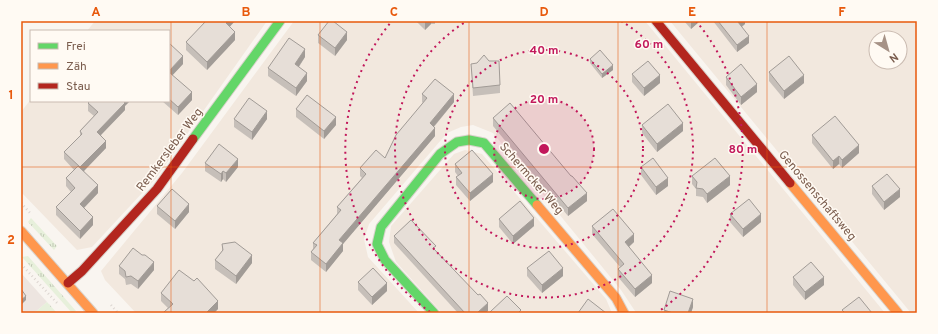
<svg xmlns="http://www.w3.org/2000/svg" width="938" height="334" viewBox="0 0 938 334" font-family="Overpass,sans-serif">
<defs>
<pattern id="grass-tufts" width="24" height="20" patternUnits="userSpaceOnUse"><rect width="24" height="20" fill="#e7f0db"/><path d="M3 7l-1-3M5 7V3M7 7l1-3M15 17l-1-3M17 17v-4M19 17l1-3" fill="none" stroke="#c0c6b4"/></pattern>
</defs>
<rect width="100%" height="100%" fill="#f9f5f0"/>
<g fill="#f2e8de" fill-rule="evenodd">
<polygon points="95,21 267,21 156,178 92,247 77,250 21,192 21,112 31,99 31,101 169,101 169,31 87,31"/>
<polygon points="294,21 645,21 885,313 636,313 635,311 621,290 493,133 473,125 461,127 447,133 369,224 364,239 368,257 419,313 136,313 105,280 101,271 182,173"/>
<path d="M670,21H917V313H911ZM876,38H900V62H876Z"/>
<polygon points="465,150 482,154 606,299 612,313 442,313 396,262 389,242 391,226 454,154"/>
</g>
<polygon fill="#ede5e0" points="21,273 47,302 34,313 21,313"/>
<g fill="url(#grass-tufts)">
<polygon points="31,218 57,246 54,250 28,222"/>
<polygon points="28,256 76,311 72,313 22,257"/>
<polygon points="47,302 57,313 34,313"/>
</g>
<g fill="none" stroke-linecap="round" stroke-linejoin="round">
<defs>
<g id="fast">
<polyline points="193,139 280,21"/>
<polyline points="434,313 385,260 377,244 381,227 440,154 457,142 469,140 484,143 537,205"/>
</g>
<g id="slow">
<polyline points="790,183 898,313"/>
<polyline points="537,205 616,298 624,313"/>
<polyline points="21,231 93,313"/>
</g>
<g id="jam">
<polyline points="656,21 790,183"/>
<polyline points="68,283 82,271 157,189 193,139"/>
</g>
</defs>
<use href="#fast" stroke="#d9d2cb" stroke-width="11"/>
<use href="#slow" stroke="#d9d2cb" stroke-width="11"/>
<use href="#jam" stroke="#d9d2cb" stroke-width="11"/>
<g stroke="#dcd5d0" stroke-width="2.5" stroke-dasharray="1 3" stroke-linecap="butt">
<polyline points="21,203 31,214"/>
<polyline points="21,264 57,303"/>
<polyline points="111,305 118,313"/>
</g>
<use href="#fast" stroke="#63d668" stroke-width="9"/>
<use href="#slow" stroke="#ff974d" stroke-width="9"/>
<use href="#jam" stroke="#b3261e" stroke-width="9"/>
</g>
<g fill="#c6bfb9">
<polygon points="416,21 435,21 435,24 431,24 425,30"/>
<polygon points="684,21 700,21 691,29"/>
<polygon points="713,21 745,21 745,24 742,27 749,43 737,52"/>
<polygon points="229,27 235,40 207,70 186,50 186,42"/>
<polygon points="318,35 347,40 335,56 318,43"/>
<polygon points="169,43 183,64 172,75 192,100 178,115 162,101 169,101"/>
<polygon points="305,57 299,67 307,81 296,96 268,76 268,68"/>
<polygon points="590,59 613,70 602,78 590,63"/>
<polygon points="471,64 500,85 500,93 473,96"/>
<polygon points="769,72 804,83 784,99 769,81"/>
<polygon points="632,74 660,83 644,96 632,82"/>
<polygon points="726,77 757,92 741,105 726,85"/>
<polygon points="422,94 454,102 434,127 435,136 343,244 343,251 326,272 311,260 311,252 313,249 313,243 337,214 337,207 362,178 360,176 360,168 385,158 423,103 422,102"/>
<polygon points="88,103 125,106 125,110 101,135 106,148 84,171 98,193 84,208 93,225 80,239 56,215 56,207 71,192 66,186 66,178 74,170 64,159 64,152 80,136 80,131 94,116 88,111"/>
<polygon points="296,109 336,125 324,139 296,117"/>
<polygon points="493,118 571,176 587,201 568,216 493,126"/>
<polygon points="234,119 267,119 252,140 234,127"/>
<polygon points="642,125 683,131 657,152 642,133"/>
<polygon points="812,135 859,153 842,168 839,164 833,169 812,143"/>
<polygon points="205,163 238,167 226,182 223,179 221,182 205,171"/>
<polygon points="455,164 493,182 470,201 456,185 456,177 458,176 455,172"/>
<polygon points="641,167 668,186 656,195 641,175"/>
<polygon points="692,176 730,185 707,203 703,197 696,196 696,189 692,184"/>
<polygon points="872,186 900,197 884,210 872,194"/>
<polygon points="157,206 189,212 175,229 157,214"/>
<polygon points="730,214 761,222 743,237 730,222"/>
<polygon points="499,219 534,226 513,244 499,227"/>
<polygon points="592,226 634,242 629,247 652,283 635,297 618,277 618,269 620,267 592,234"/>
<polygon points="394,236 436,251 488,311 485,313 458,313 394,243"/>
<polygon points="222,244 252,263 236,284 215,269 215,260 222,251"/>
<polygon points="119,266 154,270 138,289 131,284 126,285 125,279 119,274"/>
<polygon points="527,268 563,276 542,293 527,276"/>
<polygon points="793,277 824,285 805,300 793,285"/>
<polygon points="358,282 387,291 372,305 358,290"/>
<polygon points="161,293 218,309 214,313 164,313 168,308 161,301"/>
<polygon points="693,307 691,313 664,313 664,310"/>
</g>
<g fill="#a19b96">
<polygon points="228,21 235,21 226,31 226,23"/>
<polygon points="426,21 431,21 431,24 425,30 425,22"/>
<polygon points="691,21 700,21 691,29"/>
<polygon points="740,21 745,21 745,24 738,29 738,22"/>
<polygon points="235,32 235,40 207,70 207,62"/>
<polygon points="347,32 347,40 335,56 335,48"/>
<polygon points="749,36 749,43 737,52 737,45"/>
<polygon points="305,49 305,57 295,72 295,64"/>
<polygon points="183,56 183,64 170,78 170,70"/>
<polygon points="613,65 613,70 602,78 602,74"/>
<polygon points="307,73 307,81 296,96 296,88"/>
<polygon points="660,75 660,83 644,96 644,88"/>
<polygon points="804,75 804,83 784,99 784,91"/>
<polygon points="757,84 757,92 741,105 741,97"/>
<polygon points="192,92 192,100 178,115 178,107"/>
<polygon points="454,94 454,102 430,131 430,123"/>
<polygon points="123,101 130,101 125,106 125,110 97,139 97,132"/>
<polygon points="267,111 267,119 252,140 252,132"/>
<polygon points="336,117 336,125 324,139 324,131"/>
<polygon points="683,123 683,131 657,152 657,144"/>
<polygon points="435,128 435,136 343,244 343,251 326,272 326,264 339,240"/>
<polygon points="106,141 106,148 80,175 80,167"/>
<polygon points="859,145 859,153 842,168 842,160"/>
<polygon points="839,156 839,164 833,169 833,161"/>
<polygon points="238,159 238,167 226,182 226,173"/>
<polygon points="223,171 223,179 221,182 221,174"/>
<polygon points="493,174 493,182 470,201 470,193"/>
<polygon points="730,176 730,185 707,203 707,194"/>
<polygon points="668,178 668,186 656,195 656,187"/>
<polygon points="98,185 98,193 80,212 80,204"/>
<polygon points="900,189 900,197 884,210 884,202"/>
<polygon points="587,193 587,201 568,216 568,208"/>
<polygon points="189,204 189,212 175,229 175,221"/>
<polygon points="761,214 761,222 743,237 743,229"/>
<polygon points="93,217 93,225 80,239 80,231"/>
<polygon points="534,218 534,226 513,244 513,236"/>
<polygon points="634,234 634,242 625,250 625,242"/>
<polygon points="252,255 252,263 236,284 236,276"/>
<polygon points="154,262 154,270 138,289 138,281"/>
<polygon points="563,268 563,276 542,293 542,285"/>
<polygon points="652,275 652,283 635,297 635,289"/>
<polygon points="824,277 824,285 805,300 805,292"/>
<polygon points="387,283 387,291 372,305 372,297"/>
<polygon points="26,296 26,300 21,305 21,300"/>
<polygon points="693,299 693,307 691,313 688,313"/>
<polygon points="218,301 218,309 214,313 206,313"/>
<polygon points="488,303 488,311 485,313 477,313"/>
</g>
<g fill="#e6ded7" stroke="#a19b96">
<polygon points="206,21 228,21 226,23 235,32 207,62 186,42"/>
<polygon points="329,21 333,21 347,32 335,48 318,35"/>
<polygon points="718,21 740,21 738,22 749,36 737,45"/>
<polygon points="289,38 305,49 295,64 307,73 296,88 268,68"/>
<polygon points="169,43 183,56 170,70 169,69"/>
<polygon points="600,50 613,65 602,74 590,59"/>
<polygon points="484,55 489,61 499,61 500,85 473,88 471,64 477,63"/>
<polygon points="789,56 804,75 784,91 769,72"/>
<polygon points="648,61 660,75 644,88 632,74"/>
<polygon points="741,64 757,84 741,97 726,77"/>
<polygon points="170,73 192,92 178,107 169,99 169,75"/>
<polygon points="435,79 454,94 430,123 435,128 339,240 343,243 326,264 311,252 317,245 313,243 341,210 337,207 366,174 360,168 376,150 385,158 396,135 427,98 422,94"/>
<polygon points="307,95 336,117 324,131 296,109"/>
<polygon points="249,98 267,111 252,132 234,119"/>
<polygon points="90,101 123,101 125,103 97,132 106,141 80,167 64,152 82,134 80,131 98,112 88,103"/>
<polygon points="510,103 571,176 572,176 587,193 568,208 493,118"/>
<polygon points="668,104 683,123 657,144 642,125"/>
<polygon points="835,116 859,145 842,160 839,156 833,161 812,135"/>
<polygon points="219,144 238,159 226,173 223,171 221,174 205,163"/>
<polygon points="472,150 493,174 470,193 456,177 462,173 455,164"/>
<polygon points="653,158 668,178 656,187 641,167"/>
<polygon points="715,158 730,176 707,194 703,189 696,188 697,182 692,176"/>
<polygon points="78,166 98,185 80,204 93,217 80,231 56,207 75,188 66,178"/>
<polygon points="887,174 900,189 884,202 872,186"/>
<polygon points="172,189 189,204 175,221 157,206"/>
<polygon points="749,199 761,214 743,229 730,214"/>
<polygon points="520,201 534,218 513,236 499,219"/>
<polygon points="613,209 634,234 625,242 652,275 635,289 618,269 624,264 592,226"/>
<polygon points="411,220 436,246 433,248 478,295 480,294 488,303 477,313 465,313 394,236"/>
<polygon points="235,242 252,255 236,276 215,260 223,250 222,244"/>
<polygon points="133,248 142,255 145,255 154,262 138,281 131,276 126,277 125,271 119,266"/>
<polygon points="549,251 563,268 542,285 527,268"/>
<polygon points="811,262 824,277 805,292 793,277"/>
<polygon points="373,268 387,283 372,297 358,282"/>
<polygon points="179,270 194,281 197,278 218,301 206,313 164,313 164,312 173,304 161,293"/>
<polygon points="21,289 26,296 21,300"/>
<polygon points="670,291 693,299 688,313 673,313 664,310"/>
<polygon points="507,296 521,310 518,313 491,313 490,312"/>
<polygon points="859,297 872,313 845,313 842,310"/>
<polygon points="588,299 606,313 578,313"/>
</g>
<path fill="none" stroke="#e8590c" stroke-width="1" stroke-opacity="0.55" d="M171,21V313M320,21V313M469,21V313M618,21V313M767,21V313M21,167H917"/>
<circle cx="544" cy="149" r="50" fill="#c2185b" fill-opacity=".12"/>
<g fill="none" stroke="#c2185b" stroke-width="2" stroke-dasharray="2 4">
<circle cx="544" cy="149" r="50"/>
<circle cx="544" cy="149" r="99"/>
<path d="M621 21A149 149 0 1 1 467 21"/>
<path d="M430 312A199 199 0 0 1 392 21M696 21A199 199 0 0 1 658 312"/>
</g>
<g text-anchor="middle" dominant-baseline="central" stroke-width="3" stroke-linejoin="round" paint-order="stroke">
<g font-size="12" fill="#7a5c4d" stroke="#fffaf3">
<text transform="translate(170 150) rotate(-53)">Remkersleber Weg</text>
<text transform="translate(531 179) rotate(49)">Schermcker Weg</text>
<text transform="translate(817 196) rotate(50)">Genossenschaftsweg</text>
</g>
</g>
<circle cx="544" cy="149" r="6" fill="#c2185b" stroke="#fffaf3" stroke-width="2"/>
<g font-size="12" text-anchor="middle" font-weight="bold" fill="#c2185b" stroke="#fffaf3" stroke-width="3" stroke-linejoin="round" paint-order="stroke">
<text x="649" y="48">60 m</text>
<text x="544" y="54">40 m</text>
<text x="544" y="103">20 m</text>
<text x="743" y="153">80 m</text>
</g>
<rect width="938" height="334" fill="none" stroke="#fffaf3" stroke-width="44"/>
<rect x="30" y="30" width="140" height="72" fill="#fffaf3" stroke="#cabbb1"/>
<rect x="38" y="43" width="20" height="6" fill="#63d668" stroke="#cabbb1"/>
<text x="66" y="50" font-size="12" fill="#7a5c4d">Frei</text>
<rect x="38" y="63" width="20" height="6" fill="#ff974d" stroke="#cabbb1"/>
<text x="66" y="70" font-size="12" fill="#7a5c4d">Zäh</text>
<rect x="38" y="83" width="20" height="6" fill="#b3261e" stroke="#cabbb1"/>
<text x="66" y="90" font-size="12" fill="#7a5c4d">Stau</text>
<g transform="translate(888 50) rotate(143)"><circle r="19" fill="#fffaf3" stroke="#cabbb1"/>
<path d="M0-3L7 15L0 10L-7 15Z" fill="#a69286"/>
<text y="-6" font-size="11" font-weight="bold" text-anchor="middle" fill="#7a5c4d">N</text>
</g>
<rect x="22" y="22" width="894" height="290" fill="none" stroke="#e8590c" stroke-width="1.5"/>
<g font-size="13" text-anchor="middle" font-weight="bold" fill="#e8590c">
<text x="96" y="16">A</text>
<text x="246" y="16">B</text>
<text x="394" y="16">C</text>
<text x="544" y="16">D</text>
<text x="692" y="16">E</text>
<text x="842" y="16">F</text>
<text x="11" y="99">1</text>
<text x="11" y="244">2</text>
</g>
</svg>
